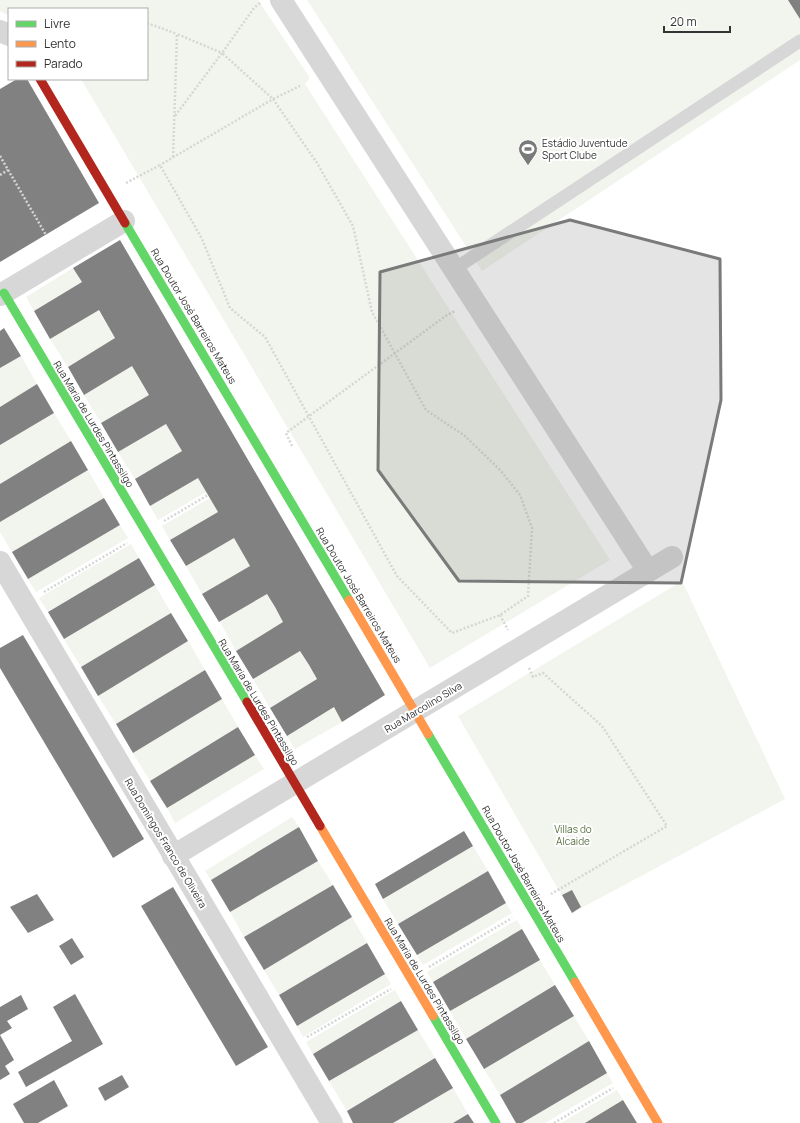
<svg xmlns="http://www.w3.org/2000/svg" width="800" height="1123" viewBox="0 0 800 1123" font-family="Manrope,sans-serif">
<rect width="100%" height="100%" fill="#fff"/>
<g fill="#f1f5ed">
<polygon points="0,0 258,0 310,78 305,84 610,560 430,668 81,79 147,79 147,9 9,9 9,16 0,11"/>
<polygon points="307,0 800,0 800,60 482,271"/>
<polygon points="73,268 82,282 34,311 26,297"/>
<polygon points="98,310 115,338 68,367 50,339"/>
<polygon points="21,356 37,384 0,407 0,368"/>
<polygon points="132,366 149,395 101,423 84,395"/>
<polygon points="54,413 71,441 0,484 0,445"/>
<polygon points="166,424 182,451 135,479 118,452"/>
<polygon points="88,470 104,498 12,552 0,532 0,522"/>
<polygon points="198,478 206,492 158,520 150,506"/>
<polygon points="210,498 218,512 170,540 162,526"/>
<polygon points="120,525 128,538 36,592 28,579"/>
<polygon points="234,538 250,566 202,594 186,566"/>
<polygon points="131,544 139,558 48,612 39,598"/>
<polygon points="682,581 785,799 572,913 458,716"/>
<polygon points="155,585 171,613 81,667 64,639"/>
<polygon points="267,594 283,622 236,651 220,622"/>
<polygon points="188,641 205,670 116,724 98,696"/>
<polygon points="300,651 317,679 270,708 253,679"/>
<polygon points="222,699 238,727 150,781 133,753"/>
<polygon points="334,707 342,722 295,749 287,736"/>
<polygon points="255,755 264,769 175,823 167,808"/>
<polygon points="292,817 299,827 211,880 205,871"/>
<polygon points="473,846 488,871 398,924 383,899"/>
<polygon points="318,861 333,885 244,937 230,912"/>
<polygon points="506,903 512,913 423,965 417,955"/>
<polygon points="352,917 367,943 279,995 264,970"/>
<polygon points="517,920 522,929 433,982 427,972"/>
<polygon points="540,960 555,985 466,1039 450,1011"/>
<polygon points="385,974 391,984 303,1037 297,1026"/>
<polygon points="395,990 401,1001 313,1054 306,1042"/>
<polygon points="574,1016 589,1041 500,1095 484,1069"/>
<polygon points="418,1030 435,1058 347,1111 329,1081"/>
<polygon points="607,1073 613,1083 545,1123 522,1123"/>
<polygon points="453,1088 468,1114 453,1123 393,1123"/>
<polygon points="617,1090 623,1100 585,1123 561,1123"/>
</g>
<g fill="#818181">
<polygon points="788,0 800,0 800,19"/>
<polygon points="17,79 27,79 99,203 0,262 0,89"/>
<polygon points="120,240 385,695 342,722 334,707 287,736 270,708 317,679 309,665 300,651 253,679 236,651 283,622 275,607 267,594 219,622 202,594 250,566 234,538 186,566 170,540 218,512 198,478 150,506 135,479 182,451 166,424 118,452 101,423 149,395 132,366 84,395 68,367 115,338 99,310 50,339 34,311 82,282 73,268"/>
<polygon points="4,328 21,356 0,368 0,331"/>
<polygon points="37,384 54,413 0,445 0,407"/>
<polygon points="71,441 88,470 0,522 0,484"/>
<polygon points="104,498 120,525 28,579 12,552"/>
<polygon points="139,558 155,585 64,639 48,612"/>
<polygon points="171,613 188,641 98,696 81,667"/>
<polygon points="23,635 144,839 113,858 0,668 0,648"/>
<polygon points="205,670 222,699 133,753 116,724"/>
<polygon points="238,727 255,755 167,808 150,781"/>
<polygon points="299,827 318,861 230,912 211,880"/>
<polygon points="464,831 473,846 383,899 375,884"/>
<polygon points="488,871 506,903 417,955 398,924"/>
<polygon points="333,885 352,917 264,970 244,937"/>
<polygon points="173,887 268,1047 236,1066 141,906"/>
<polygon points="572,890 581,907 572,913 562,895"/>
<polygon points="37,894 54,920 28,933 10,907"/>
<polygon points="522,929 540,960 450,1011 433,982"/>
<polygon points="72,938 84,957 71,965 59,946"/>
<polygon points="367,943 385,974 297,1026 279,995"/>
<polygon points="555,985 574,1016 484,1069 466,1039"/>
<polygon points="75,994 103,1044 26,1087 18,1072 72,1041 53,1007"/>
<polygon points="21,995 28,1009 7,1021 12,1028 0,1035 0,1007"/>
<polygon points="401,1001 418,1030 329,1081 313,1054"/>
<polygon points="0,1035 14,1060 5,1066 10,1074 0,1080"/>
<polygon points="589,1041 607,1073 522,1123 516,1123 500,1095"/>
<polygon points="435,1058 453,1088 393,1123 353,1123 347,1111"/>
<polygon points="122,1075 129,1087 105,1101 98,1088"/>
<polygon points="54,1080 68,1106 38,1123 24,1123 13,1104"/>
<polygon points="623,1100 637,1123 585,1123"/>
<polygon points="468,1114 474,1123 453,1123"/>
</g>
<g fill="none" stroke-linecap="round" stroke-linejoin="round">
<g stroke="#d6d6d6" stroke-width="2.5" stroke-dasharray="2 2" stroke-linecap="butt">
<polyline points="260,3 254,8 222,53 273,99 300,86"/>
<polyline points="147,23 177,34"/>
<polyline points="0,156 46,235"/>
<polyline points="173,157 177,34 222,53 175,116"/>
<polyline points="0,175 8,170"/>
<polyline points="126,183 160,165 202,239 230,308 265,337 397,576 452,633 500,615 528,596 532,528 520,495 500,470 465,436 426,410 372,312 353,226 317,163 273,99 160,165"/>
<polyline points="292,446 286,433 447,315 455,311"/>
<polyline points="164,521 208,495"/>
<polyline points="44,592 127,543"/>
<polyline points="500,615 508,630"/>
<polyline points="529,668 533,677 543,673 602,726 667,826 551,894"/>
<polyline points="429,967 512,918"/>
<polyline points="307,1037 391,989"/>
<polyline points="554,1123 613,1088"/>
</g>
<polyline stroke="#d7d7d7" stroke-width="13" points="453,270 800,41"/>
<g stroke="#d7d7d7" stroke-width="22">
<polyline points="281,0 648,571"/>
<polyline points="0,31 9,35"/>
<polyline points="0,295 124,221"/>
<polyline points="0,562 332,1123"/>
<polyline points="173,856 672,557"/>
</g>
<g stroke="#63d668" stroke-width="9">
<polyline points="125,223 349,600"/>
<polyline points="4,293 247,702"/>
<polyline points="428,734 575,982"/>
<polyline points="433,1016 496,1123"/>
</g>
<g stroke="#ff974d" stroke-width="9">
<polyline points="349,600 428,734"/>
<polyline points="320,826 433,1016"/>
<polyline points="575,982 658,1123"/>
</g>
<g stroke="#b3261e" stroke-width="9">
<polyline points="40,79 125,223"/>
<polyline points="247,702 320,826"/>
</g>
</g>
<path fill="#7a7a7a" fill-opacity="0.2" stroke="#7a7a7a" stroke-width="3" stroke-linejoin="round" d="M570,220L720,259L721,400L681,583L459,581L378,470L380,272Z"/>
<defs>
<symbol id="stadium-pin" viewBox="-11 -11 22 30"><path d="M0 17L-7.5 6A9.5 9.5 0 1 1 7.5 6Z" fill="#7a7a7a" stroke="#fff"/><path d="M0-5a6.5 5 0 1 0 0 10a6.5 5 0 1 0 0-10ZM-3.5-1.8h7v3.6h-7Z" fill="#fff"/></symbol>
</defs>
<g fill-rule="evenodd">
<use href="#stadium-pin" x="517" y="138" width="22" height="30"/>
</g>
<g text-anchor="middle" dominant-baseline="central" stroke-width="4" stroke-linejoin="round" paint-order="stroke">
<g font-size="10" fill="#333" stroke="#fff" text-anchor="start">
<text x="542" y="143">Estádio Juventude<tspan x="542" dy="12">Sport Clube</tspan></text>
</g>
<g font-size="10" fill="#333" stroke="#fff">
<text transform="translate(194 316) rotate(59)">Rua Doutor José Barreiros Mateus</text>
<text transform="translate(94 424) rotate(59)">Rua Maria de Lurdes Pintassilgo</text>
<text transform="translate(359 595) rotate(59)">Rua Doutor José Barreiros Mateus</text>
<text transform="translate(259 702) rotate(59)">Rua Maria de Lurdes Pintassilgo</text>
<text transform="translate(423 707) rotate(-31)">Rua Marcolino Silva</text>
<text transform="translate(166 843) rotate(59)">Rua Domingos Franco de Oliveira</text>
<text transform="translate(524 874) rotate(60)">Rua Doutor José Barreiros Mateus</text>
<text transform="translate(425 981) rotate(59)">Rua Maria de Lurdes Pintassilgo</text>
</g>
<g font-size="10" fill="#56703f" stroke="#fff">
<text x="573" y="829">Villas do<tspan x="573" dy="12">Alcaide</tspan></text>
</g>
</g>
<rect x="8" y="8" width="140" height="72" fill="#ffffff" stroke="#adadad"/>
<rect x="16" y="21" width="20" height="6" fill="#63d668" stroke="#adadad"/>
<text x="44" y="28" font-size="12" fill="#333333">Livre</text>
<rect x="16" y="41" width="20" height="6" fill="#ff974d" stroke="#adadad"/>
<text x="44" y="48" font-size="12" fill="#333333">Lento</text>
<rect x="16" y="61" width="20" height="6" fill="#b3261e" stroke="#adadad"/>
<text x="44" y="68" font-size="12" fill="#333333">Parado</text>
<path d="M664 26v6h66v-6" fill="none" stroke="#333333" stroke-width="2"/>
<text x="670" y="26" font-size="12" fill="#333333" stroke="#ffffff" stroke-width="3" paint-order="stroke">20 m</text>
</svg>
